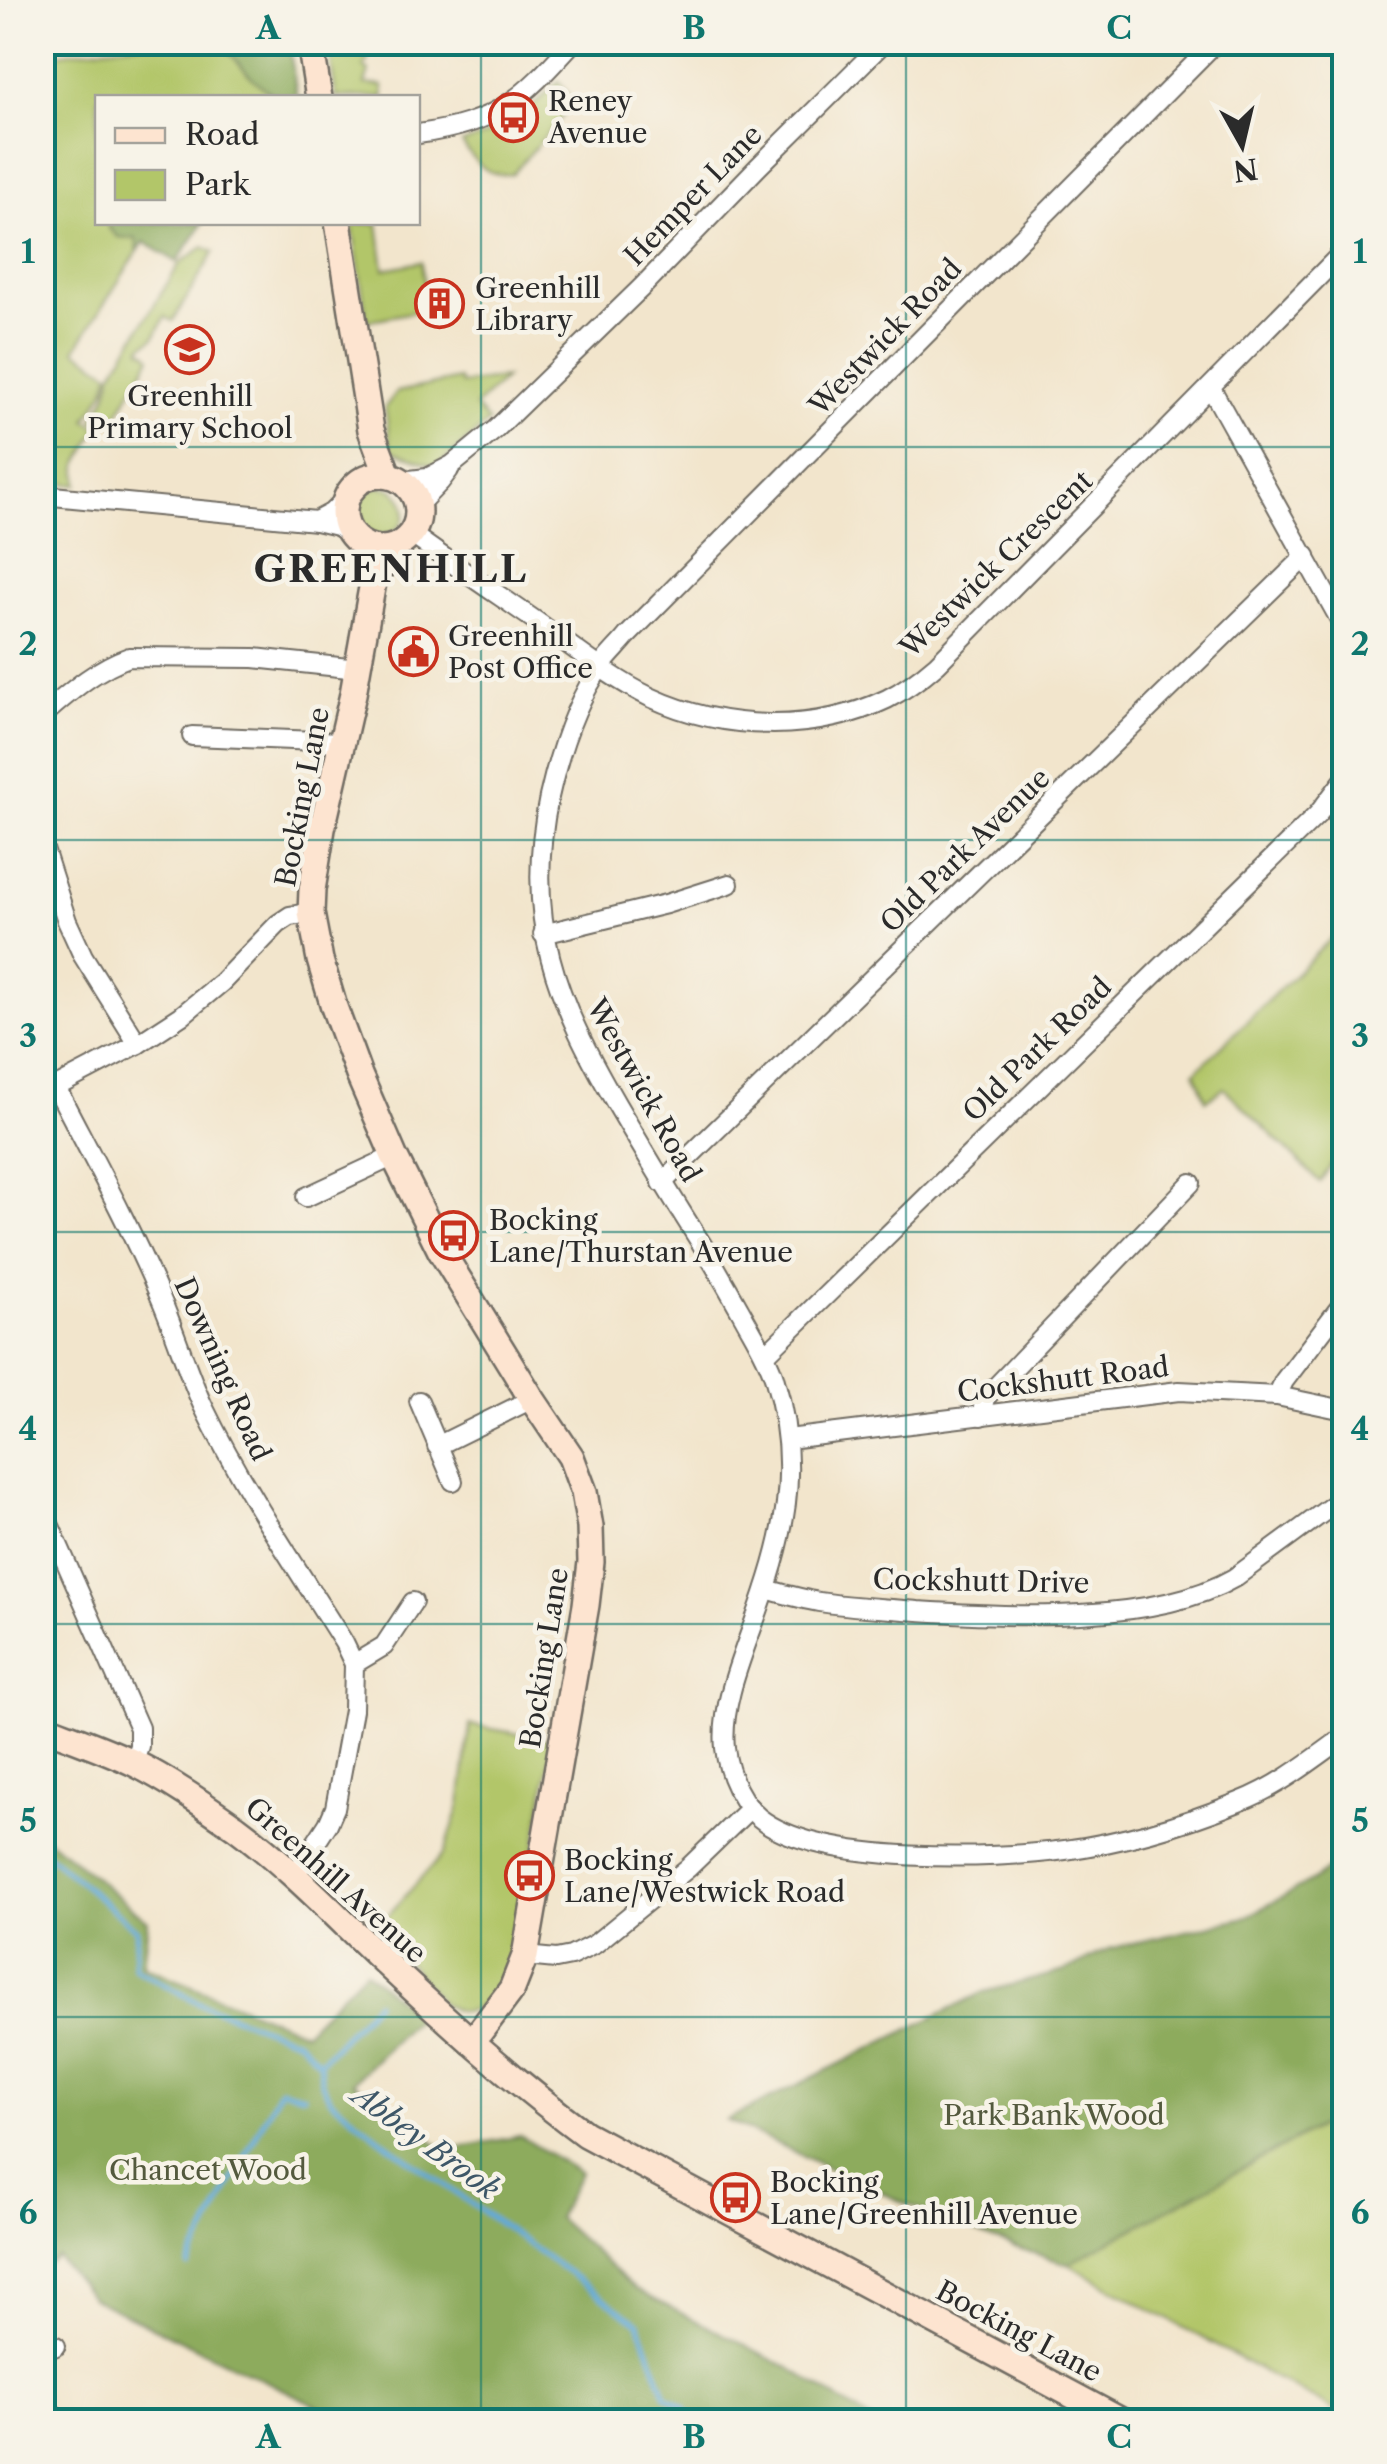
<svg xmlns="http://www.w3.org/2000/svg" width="1387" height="2464" viewBox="0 0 1387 2464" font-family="'Libre Caslon Text',serif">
<rect width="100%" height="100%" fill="#f7f3e8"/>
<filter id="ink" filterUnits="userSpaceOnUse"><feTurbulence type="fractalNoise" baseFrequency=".01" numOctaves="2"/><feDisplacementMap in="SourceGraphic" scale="20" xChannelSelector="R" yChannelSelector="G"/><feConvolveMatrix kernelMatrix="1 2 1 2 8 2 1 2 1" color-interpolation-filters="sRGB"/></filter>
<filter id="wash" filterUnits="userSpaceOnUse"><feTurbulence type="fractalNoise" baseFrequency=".0048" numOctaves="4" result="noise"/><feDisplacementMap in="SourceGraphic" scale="40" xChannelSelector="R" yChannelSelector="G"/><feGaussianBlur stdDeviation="2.25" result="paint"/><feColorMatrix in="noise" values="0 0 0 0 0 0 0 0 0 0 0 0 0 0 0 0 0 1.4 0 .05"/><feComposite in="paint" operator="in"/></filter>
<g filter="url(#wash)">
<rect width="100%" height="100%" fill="#f2e5cc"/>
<g fill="#b2c669" stroke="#6e784a" stroke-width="2.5">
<polygon points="138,43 221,43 256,80 268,90 264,98 98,98 98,222 110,223 109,229 136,239 138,251 75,350 110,373 104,392 86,420 98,428 78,465 78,485 43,481 42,56"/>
<polygon points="328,43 353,43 355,52 359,50 368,59 364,67 369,71 365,84 383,86 384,97 336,97"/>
<path d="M559,81L571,98L570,108L512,174C488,178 474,162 462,143L481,137L522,116Z"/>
<polygon points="352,223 378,223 384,269 421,262 428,309 367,321"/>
<polygon points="204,247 214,252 173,321 165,317 154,338 142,346 142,350 148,353 151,357 112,424 103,420 101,423 93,420 106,397 112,374 180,263"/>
<polygon points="505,378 475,407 489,422 436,467 391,450 385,407 397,392 459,379 461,384"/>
<circle cx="381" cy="511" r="24"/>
<polygon points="1344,926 1344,1146 1320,1182 1224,1088 1206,1100 1195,1072"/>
<path d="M470,1725L553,1740L517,1951C508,1973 486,2018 456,2011C453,2010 444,2004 442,2003L378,1926L444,1853L460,1805Z"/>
<polygon points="1344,2113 1344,2416 1068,2264"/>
</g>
<g fill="#8dab5d" stroke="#5c6b44" stroke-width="2.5">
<path d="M221,43H289L297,97C292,97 286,99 281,98C260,92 235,58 221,43Z"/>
<polygon points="110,223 110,222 203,223 177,262 144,242 138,251 136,239 118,237 109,228"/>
<polygon points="43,1835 148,1921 143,1966 304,2032 365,1970 418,2017 353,2082 445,2150 520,2136 580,2173 557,2218 636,2290 790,2368 872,2421 349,2421 92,2298 57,2257 43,2266"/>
<path d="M1344,1858V2113L1068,2264C949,2229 839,2173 727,2120L984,1992L1065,1971L1109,1949L1246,1917L1313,1880Z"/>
</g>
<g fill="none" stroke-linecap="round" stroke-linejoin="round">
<g stroke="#62aad9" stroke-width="5">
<polyline points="42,1850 137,1930 134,1968 201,2004 297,2040 320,2062 321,2082 331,2100 391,2147 639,2323 666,2396 684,2407 694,2422"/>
<polyline points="320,2062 376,2002"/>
<polyline points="188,2266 280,2089 304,2095"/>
</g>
</g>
</g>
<g filter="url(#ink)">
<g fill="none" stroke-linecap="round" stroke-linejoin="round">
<defs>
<g id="street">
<path d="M1216,42L627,636C619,646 609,655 602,665C575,702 559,753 549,797C523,920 556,1000 617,1105C644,1151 672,1198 701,1243C716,1267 730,1292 744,1317C755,1337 767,1356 774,1377C803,1470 784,1540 752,1628C739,1664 721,1709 725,1748C728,1775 742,1807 765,1822C828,1864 990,1860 1065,1850C1124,1842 1184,1824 1239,1802C1278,1787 1311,1761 1344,1737"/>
<path d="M418,134C497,123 521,100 573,42"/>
<polyline points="1211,388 1344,627"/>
<polyline points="401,481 427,478 452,465 496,429 641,288 758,167 884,42"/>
<polyline points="42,495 316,521 337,526 351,534"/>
<polyline points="418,505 440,482 449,470"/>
<polyline points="316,521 331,513 347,497"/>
<path d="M411,534C452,564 494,592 536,621C573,647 610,678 650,697C723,731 814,734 887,699C905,690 922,677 937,664L1344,251"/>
<path d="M42,716C69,693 95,669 129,657L254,658L358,669"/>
<polyline points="192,736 341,742"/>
<polyline points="42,843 67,921 83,956 138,1044"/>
<polyline points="543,934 666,904 729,884"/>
<path d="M56,1087C91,1155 128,1222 158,1292C175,1330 186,1369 203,1406C243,1489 295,1565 344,1643L354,1664"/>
<polyline points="42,1090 56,1087 138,1044 181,1016 222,982 278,924 290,916 311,913"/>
<polyline points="662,1183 1306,556"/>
<polyline points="306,1197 394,1156"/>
<polyline points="765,1355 1318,814 1344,780"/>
<polyline points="1277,1396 1284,1381 1344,1302"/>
<polyline points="419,1401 453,1481"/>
<polyline points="981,1416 985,1398 1191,1183"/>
<polyline points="788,1439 1179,1391 1277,1396 1344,1410"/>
<polyline points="437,1446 532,1399"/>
<polyline points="42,1508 139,1728 139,1746 133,1763"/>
<path d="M766,1589C784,1594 801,1599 819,1602C851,1607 885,1608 918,1611C1009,1617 1155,1624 1234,1578L1344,1497"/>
<polyline points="295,1875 328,1824 335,1808 353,1710 354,1664 384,1646 413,1602"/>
<polyline points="525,1956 556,1959 571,1956 595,1944 688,1868 750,1808"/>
<polyline points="42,2352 56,2346"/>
<polyline points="42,2405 62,2422"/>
</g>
<g id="secondary">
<polyline points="310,42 319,98"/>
<polyline points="338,222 371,430 388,475"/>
<circle cx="381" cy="512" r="37"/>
<polyline points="391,548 373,582 353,694 322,829 312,890 311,913 320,960 334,1007 359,1075 394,1156 441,1251 532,1399 571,1457 584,1492 590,1527 591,1562 586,1605 525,1956 512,1989 472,2042"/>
<path d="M42,1726C73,1738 105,1749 134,1763C170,1781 204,1805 237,1828C288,1866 332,1912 378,1956C444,2018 512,2080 585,2134L1123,2422"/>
</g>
</defs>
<use href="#street" stroke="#716c63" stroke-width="22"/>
<use href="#secondary" stroke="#716c63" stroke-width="30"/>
<use href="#street" stroke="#fff" stroke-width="18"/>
<use href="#secondary" stroke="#fde4d0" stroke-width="25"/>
</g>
</g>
<path fill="none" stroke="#0f766e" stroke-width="2.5" stroke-opacity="0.55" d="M481,42V2422M906,42V2422M42,447H1344M42,840H1344M42,1232H1344M42,1624H1344M42,2017H1344"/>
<defs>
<symbol id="bus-ring" viewBox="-11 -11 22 22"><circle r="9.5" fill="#f7f3e8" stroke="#c8321e" stroke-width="1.5"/><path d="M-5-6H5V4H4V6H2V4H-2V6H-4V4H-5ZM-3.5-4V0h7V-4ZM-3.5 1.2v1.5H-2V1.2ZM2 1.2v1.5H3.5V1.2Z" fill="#c8321e"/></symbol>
<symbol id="building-ring" viewBox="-11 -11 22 22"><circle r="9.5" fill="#f7f3e8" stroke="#c8321e" stroke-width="1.5"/><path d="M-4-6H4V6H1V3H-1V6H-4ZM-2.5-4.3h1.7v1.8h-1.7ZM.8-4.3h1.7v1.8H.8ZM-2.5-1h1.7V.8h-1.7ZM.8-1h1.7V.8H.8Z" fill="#c8321e"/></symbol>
<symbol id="school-ring" viewBox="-11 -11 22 22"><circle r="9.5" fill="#f7f3e8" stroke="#c8321e" stroke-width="1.5"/><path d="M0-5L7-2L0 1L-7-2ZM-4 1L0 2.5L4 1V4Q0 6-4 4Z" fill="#c8321e"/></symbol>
<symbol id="civic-ring" viewBox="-11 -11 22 22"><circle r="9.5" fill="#f7f3e8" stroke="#c8321e" stroke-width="1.5"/><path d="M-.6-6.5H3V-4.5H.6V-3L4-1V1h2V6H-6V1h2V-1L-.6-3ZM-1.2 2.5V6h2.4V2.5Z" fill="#c8321e"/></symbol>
</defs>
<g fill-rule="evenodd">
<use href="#bus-ring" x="486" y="90" width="55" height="55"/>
<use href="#building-ring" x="412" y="276" width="55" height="55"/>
<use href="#school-ring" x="162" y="322" width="55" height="55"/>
<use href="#civic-ring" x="386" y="624" width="55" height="55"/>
<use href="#bus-ring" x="426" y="1208" width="55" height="55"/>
<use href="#bus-ring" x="502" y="1848" width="55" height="55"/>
<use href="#bus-ring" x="708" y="2170" width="55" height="55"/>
</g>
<g text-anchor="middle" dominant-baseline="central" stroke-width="9" stroke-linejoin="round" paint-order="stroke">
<g font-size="28" fill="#2b2b2b" stroke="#f7f3e8" text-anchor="start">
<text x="548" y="101">Reney<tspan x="548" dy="32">Avenue</tspan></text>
<text x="475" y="288">Greenhill<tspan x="475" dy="32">Library</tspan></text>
<text x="190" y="396" text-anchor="middle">Greenhill<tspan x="190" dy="32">Primary School</tspan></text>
<text x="448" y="636">Greenhill<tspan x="448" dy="32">Post Office</tspan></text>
<text x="489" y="1220">Bocking<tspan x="489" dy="32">Lane/Thurstan Avenue</tspan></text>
<text x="564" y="1860">Bocking<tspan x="564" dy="32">Lane/Westwick Road</tspan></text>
<text x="770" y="2182">Bocking<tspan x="770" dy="32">Lane/Greenhill Avenue</tspan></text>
</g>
<g font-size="28" fill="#2b2b2b" stroke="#f7f3e8">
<text transform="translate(693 195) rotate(-46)">Hemper Lane</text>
<text transform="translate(885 337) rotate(-46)">Westwick Road</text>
<text transform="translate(996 564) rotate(-44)">Westwick Crescent</text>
<text transform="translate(302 797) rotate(-79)">Bocking Lane</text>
<text transform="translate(965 850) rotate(-44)">Old Park Avenue</text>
<text transform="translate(1037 1049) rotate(-44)">Old Park Road</text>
<text transform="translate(644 1090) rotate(61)">Westwick Road</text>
<text transform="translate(223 1369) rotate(66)">Downing Road</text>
<text transform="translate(1063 1379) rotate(-7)">Cockshutt Road</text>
<text transform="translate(981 1581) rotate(1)">Cockshutt Drive</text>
<text transform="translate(544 1658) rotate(-81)">Bocking Lane</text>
<text transform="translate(336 1880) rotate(42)">Greenhill Avenue</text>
<text transform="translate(1019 2331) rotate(28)">Bocking Lane</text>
</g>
<g font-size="28" fill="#545a3e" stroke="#f7f3e8">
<text x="1054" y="2115">Park Bank Wood</text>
<text x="208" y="2170">Chancet Wood</text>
</g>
<g font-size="30" font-style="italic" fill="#3e5768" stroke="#f7f3e8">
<text transform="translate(426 2142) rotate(36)">Abbey Brook</text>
</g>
<g font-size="38" font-weight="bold" letter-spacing="2.5" fill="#2b2b2b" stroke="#f7f3e8">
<text x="391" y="568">GREENHILL</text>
</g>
</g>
<rect width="1387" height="2464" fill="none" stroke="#f7f3e8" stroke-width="110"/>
<rect x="95" y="95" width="325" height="130" fill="#f7f3e8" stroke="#a5a39c" stroke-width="2.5"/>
<rect x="115" y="128" width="50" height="15" fill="#fde4d0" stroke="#a5a39c" stroke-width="2.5"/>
<text x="185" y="145" font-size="30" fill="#2b2b2b">Road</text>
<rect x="115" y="170" width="50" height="30" fill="#b2c669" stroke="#a5a39c" stroke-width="2.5"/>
<text x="185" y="195" font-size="30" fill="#2b2b2b">Park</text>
<g transform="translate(1242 145) rotate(172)" stroke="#f7f3e8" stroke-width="8" paint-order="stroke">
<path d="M0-8L18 38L0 25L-18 38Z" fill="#2b2b2b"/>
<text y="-15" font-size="28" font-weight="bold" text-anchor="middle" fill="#2b2b2b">N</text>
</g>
<rect x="55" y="55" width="1277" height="2354" fill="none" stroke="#0f766e" stroke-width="4"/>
<g font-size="32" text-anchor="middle" font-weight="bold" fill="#0f766e">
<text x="268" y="39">A</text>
<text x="694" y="39">B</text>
<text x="1119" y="39">C</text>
<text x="28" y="263">1</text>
<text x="1360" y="263">1</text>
<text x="28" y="655">2</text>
<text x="1360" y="655">2</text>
<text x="28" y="1047">3</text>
<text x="1360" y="1047">3</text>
<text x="28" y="1440">4</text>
<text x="1360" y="1440">4</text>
<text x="28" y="1832">5</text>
<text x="1360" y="1832">5</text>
<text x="28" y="2224">6</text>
<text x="1360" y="2224">6</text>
<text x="268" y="2448">A</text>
<text x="694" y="2448">B</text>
<text x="1119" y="2448">C</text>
</g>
</svg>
